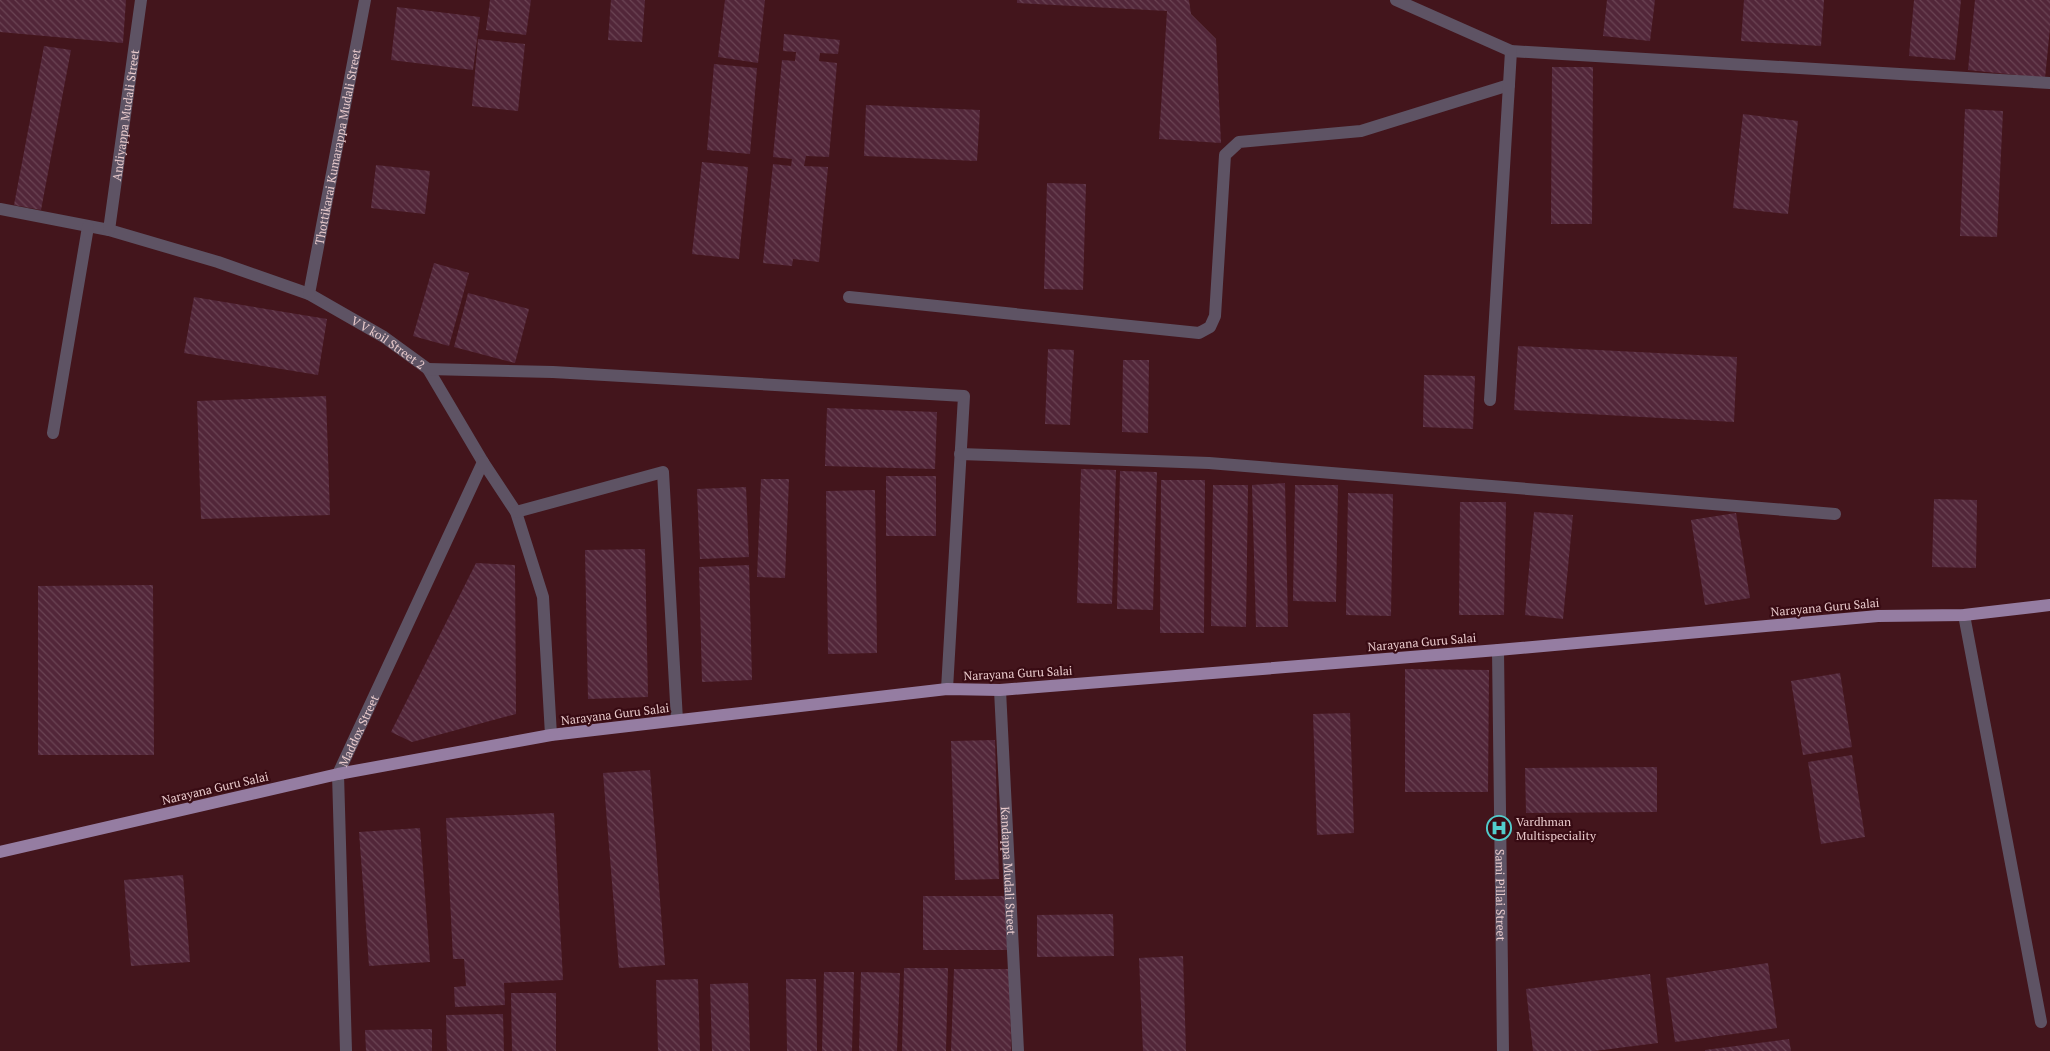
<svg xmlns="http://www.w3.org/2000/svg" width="2050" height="1051" viewBox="0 0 2050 1051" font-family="'PT Serif',serif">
<defs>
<pattern id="building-back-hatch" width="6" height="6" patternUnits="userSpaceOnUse" patternTransform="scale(1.25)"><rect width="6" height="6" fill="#522639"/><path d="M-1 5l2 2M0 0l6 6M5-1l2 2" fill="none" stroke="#6b4454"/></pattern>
</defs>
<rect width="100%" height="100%" fill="#43151c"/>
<g fill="url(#building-back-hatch)">
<polygon points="0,0 126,0 123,43 0,32"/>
<polygon points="490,0 531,0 526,35 486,30"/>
<polygon points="611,0 645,0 642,42 608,40"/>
<polygon points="725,0 765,0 758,63 718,57"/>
<polygon points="1017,0 1189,0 1191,14 1216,39 1221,143 1159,139 1167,11 1017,3"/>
<polygon points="1607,0 1655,0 1650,41 1603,36"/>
<polygon points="1744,0 1824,0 1821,46 1741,41"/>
<polygon points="1914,0 1961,0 1955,60 1909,56"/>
<polygon points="1975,0 2050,0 2050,28 2045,78 1968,70"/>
<polygon points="397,7 480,17 473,70 391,60"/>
<polygon points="784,34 840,40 838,54 820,53 819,61 837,63 829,157 806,156 804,166 828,167 819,262 793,259 792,266 763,263 773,164 791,166 792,159 773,157 782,60 795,61 796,52 783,51"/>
<polygon points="478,39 525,44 518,111 472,106"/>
<polygon points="44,46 71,50 41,210 14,205"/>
<polygon points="714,64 757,68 750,154 707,150"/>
<polygon points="1552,67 1593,67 1592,224 1551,224"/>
<polygon points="866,105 980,110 977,161 864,156"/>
<polygon points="1965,109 2003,111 1997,237 1960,236"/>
<polygon points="1743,114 1798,121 1788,214 1733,208"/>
<polygon points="702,162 748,167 739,259 692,254"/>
<polygon points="376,165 430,171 425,214 371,208"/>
<polygon points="1047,183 1086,184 1083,290 1044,289"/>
<polygon points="434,263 469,273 449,346 413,336"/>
<polygon points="468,293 529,309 515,363 454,347"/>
<polygon points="194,297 327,319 318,375 184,353"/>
<polygon points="1518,346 1737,357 1734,422 1514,410"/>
<polygon points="1048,349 1074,350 1070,425 1045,424"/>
<polygon points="1123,360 1149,360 1148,433 1122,432"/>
<polygon points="1424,375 1475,376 1473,429 1423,427"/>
<polygon points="326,396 330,515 201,519 197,401"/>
<polygon points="827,408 937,412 935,469 825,466"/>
<polygon points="1081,469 1116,470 1112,604 1077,603"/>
<polygon points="1120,471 1157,472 1153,610 1117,609"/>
<rect x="886" y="476" width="50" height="60"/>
<polygon points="761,479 789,479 785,578 757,577"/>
<polygon points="1161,480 1205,480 1204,633 1160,633"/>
<polygon points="1285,483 1288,627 1256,627 1252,485"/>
<polygon points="1213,485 1248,485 1246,627 1211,626"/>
<polygon points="1295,485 1338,485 1336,602 1293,601"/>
<polygon points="746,487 749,557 700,559 697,489"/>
<polygon points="875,490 877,653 828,654 826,491"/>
<polygon points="1348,493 1393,494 1391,616 1346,615"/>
<polygon points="1934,499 1977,500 1976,568 1932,567"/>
<polygon points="1460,502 1506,502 1504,615 1459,615"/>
<polygon points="1534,512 1573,515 1563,619 1525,615"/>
<polygon points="1736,513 1750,598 1705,605 1691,520"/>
<polygon points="645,549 648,697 588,699 585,550"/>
<polygon points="476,563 515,565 516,714 412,742 391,732"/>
<polygon points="749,565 752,680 702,682 699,567"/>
<polygon points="153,585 154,755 38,755 38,586"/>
<polygon points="1405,669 1489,670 1488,792 1405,792"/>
<polygon points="1840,673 1852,747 1803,755 1791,681"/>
<polygon points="1350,713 1354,833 1317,835 1313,714"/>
<polygon points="995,740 999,879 955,880 951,741"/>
<polygon points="1852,755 1865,837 1821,844 1808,762"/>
<polygon points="1657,767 1657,812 1526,813 1525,768"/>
<polygon points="650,770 665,965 619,968 603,773"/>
<polygon points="554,813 563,980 504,983 505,1005 455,1007 454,987 466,986 464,959 453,959 446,818"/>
<polygon points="420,828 430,962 369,966 359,832"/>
<polygon points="183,875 190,962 131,966 124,880"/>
<rect x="923" y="896" width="84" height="54"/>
<polygon points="1113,914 1114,956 1037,957 1037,915"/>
<polygon points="1183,956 1186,1051 1143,1051 1139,958"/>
<polygon points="1768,963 1777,1028 1675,1042 1666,978"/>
<polygon points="904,968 948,968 946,1051 902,1051"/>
<polygon points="954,969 1010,969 1011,1051 951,1051"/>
<polygon points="824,972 854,972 852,1051 822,1051"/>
<polygon points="861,972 900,973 897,1051 859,1051"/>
<polygon points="1650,974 1658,1043 1594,1051 1533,1051 1526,989"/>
<polygon points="698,979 700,1051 658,1051 656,980"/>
<polygon points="786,979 816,979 817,1051 787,1051"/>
<polygon points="748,983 750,1051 712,1051 710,984"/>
<polygon points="511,993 556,993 556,1051 512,1051"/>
<polygon points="503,1014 504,1051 447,1051 446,1015"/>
<polygon points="432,1029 432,1051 366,1051 365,1030"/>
<polygon points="1789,1039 1791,1051 1705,1051 1705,1050"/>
</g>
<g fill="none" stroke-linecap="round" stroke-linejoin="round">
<g stroke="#5e5364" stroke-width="12">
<polyline points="1396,0 1511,51 2050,83"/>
<path id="s1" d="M0,209L109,230L218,262L309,294L384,337L428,369L483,462L516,512L543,597L551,735"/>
<path id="s2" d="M109,230L141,0"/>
<path id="s3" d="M309,294L365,0"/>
<polyline points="849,297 1199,333 1210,327 1215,316 1225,155 1239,142 1361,131 1509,85"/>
<polyline points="428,369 553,372 964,396 947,689"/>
<polyline points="1490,400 1511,51"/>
<polyline points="53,433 88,227"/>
<polyline points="960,454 1209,463 1835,514"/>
<polyline points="516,512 663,472 677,720"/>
<polyline points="1964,615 2041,1022"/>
<path id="s4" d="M1498,650L1503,1051"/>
<path id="s5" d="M1000,690L1018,1051"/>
<path id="s6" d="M346,1051L338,774L483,462"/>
</g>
<polyline stroke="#957da2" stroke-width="12" points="0,852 338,774 551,735 947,689 1000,690 1498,650 1878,616 1964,615 2050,605"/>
</g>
<defs>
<symbol id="hospital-ring" viewBox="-11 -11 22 22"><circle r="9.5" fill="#380b13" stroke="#52cdcc" stroke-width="1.5"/><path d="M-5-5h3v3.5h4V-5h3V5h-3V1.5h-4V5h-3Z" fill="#52cdcc"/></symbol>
</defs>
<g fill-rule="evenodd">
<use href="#hospital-ring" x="1485" y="814" width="28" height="28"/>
</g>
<g text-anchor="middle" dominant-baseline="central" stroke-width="4.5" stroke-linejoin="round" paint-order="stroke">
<g font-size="12" fill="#e9cacc" stroke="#380b13">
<text stroke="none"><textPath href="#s2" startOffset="116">Andiyappa Mudali Street</textPath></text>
<text stroke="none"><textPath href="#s3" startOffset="150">Thottikarai Kumarappa Mudali Street</textPath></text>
<text stroke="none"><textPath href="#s1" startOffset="414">V V koil Street 2</textPath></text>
<text transform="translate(1825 607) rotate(-5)">Narayana Guru Salai</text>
<text transform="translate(1422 642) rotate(-5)">Narayana Guru Salai</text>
<text transform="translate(1018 673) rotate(-3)">Narayana Guru Salai</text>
<text transform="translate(615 714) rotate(-7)">Narayana Guru Salai</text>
<text stroke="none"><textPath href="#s6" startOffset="325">Maddox Street</textPath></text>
<text transform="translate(215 788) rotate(-13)">Narayana Guru Salai</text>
<text stroke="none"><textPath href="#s5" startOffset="181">Kandappa Mudali Street</textPath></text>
<text stroke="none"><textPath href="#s4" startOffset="245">Sami Pillai Street</textPath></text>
</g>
<g font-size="12" fill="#e9cacc" stroke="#380b13" text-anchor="start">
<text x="1516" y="821">Vardhman<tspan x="1516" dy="14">Multispeciality</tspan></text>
</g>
</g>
</svg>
